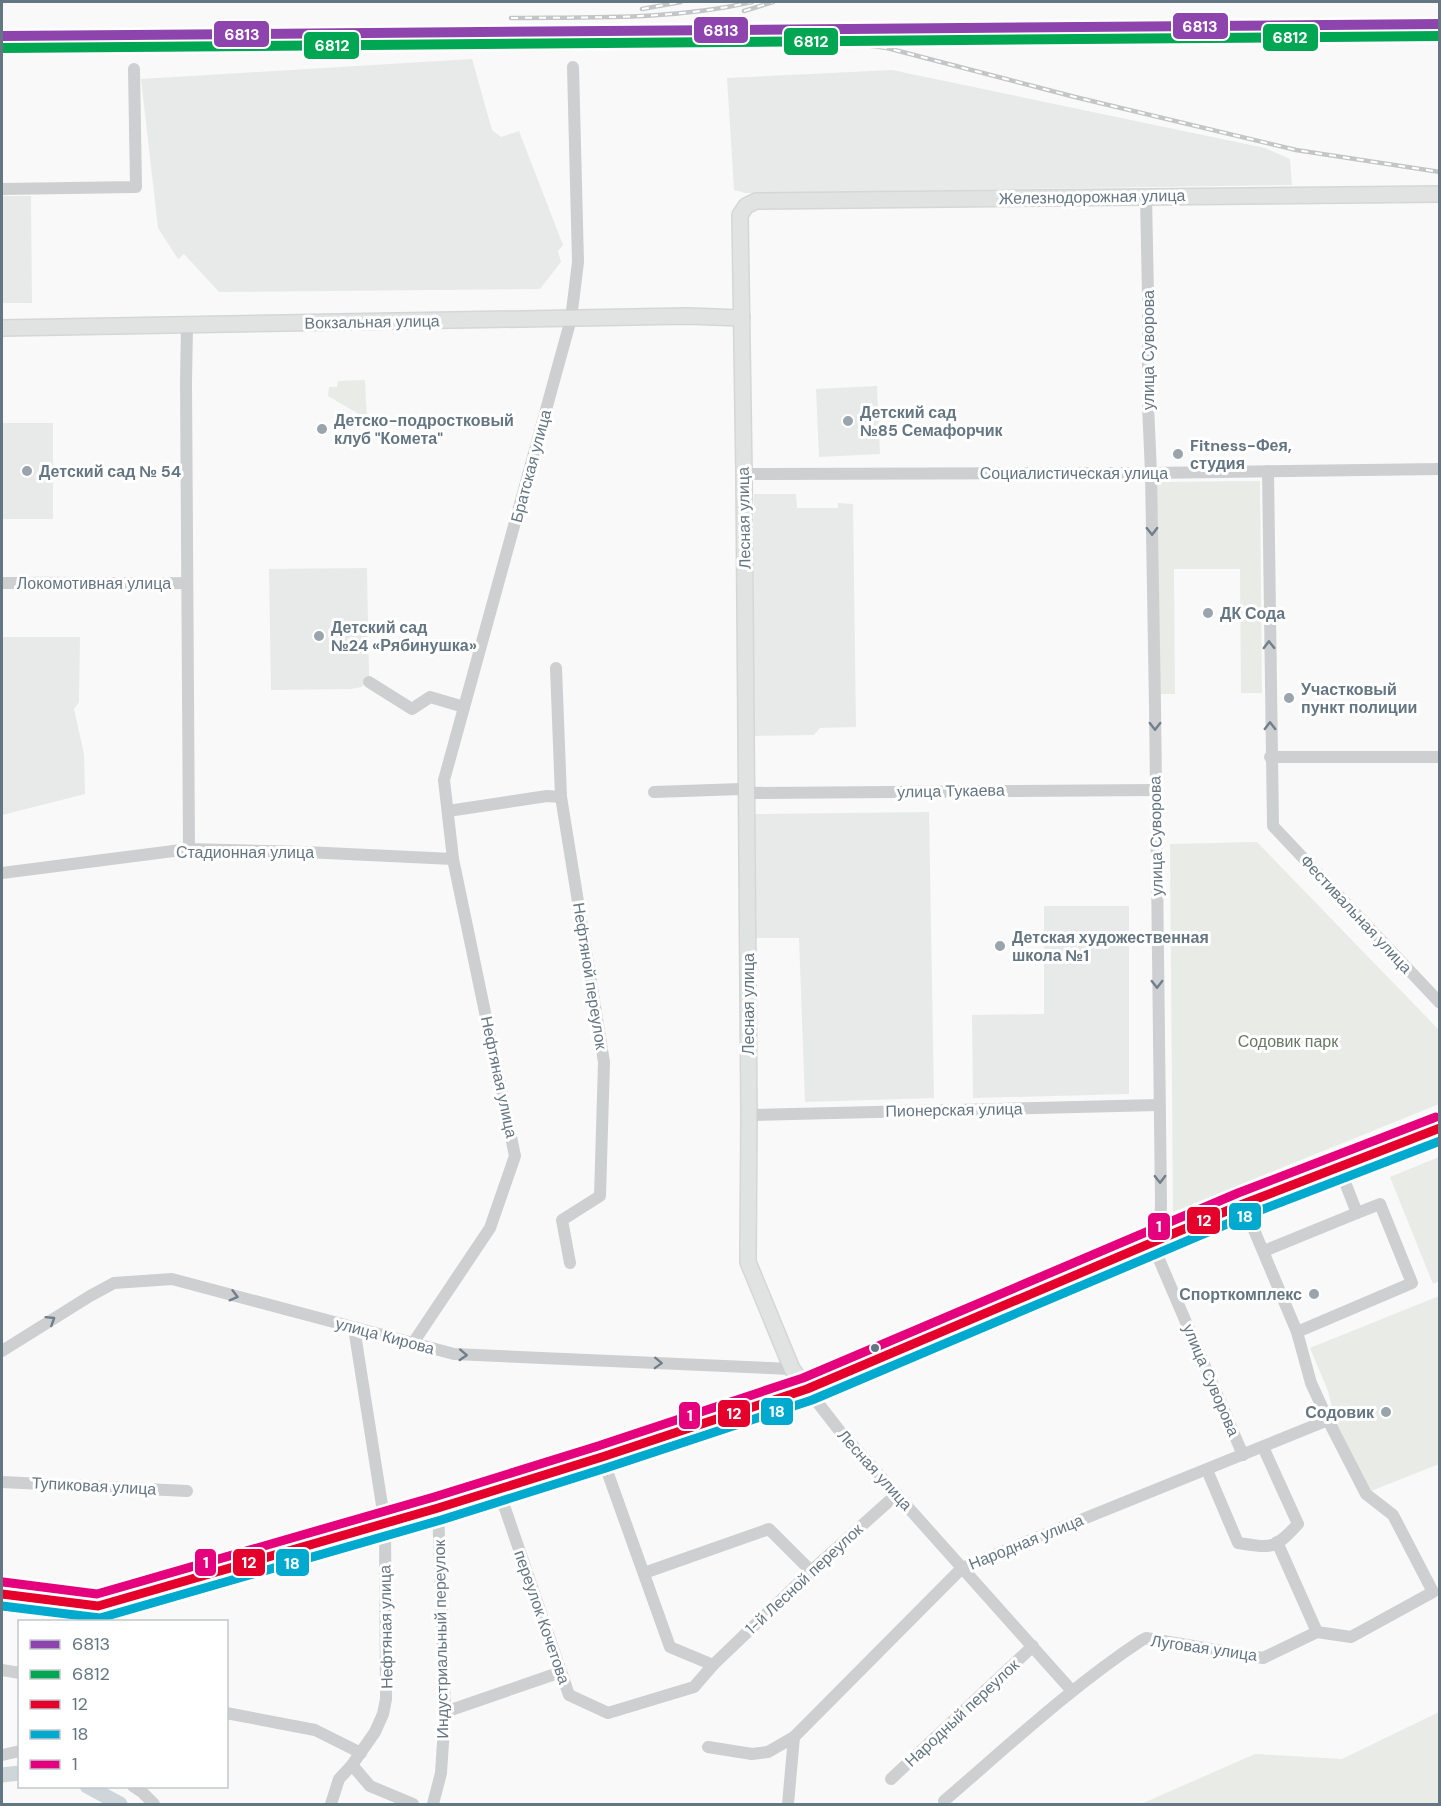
<svg xmlns="http://www.w3.org/2000/svg" width="1441" height="1806" viewBox="0 0 1441 1806" font-family="'DM Sans',sans-serif">
<rect width="100%" height="100%" fill="#f9f9f9"/>
<g fill="#e8e9e9">
<polygon points="472,59 492,130 501,137 519,131 563,245 558,251 561,262 540,289 219,292 184,254 178,259 158,228 141,79"/>
<polygon points="892,70 1265,148 1290,159 1292,185 745,193 734,190 727,78"/>
<polygon points="2,196 31,196 32,303 2,303"/>
<polygon points="877,386 880,454 819,457 816,389"/>
<rect x="2" y="423" width="51" height="96"/>
<polygon points="754,494 796,494 797,508 838,508 838,503 853,504 856,727 820,728 814,735 754,736"/>
<polygon points="367,568 369,677 362,687 351,689 271,690 269,569"/>
<polygon points="2,637 80,637 79,702 74,709 84,754 85,794 2,815"/>
<polygon points="929,812 934,1098 805,1102 799,938 755,938 754,814"/>
<polygon points="1044,906 1129,906 1129,1094 973,1098 972,1015 1044,1014"/>
</g>
<g fill="#e8ebe6">
<polygon points="365,380 367,419 328,396 329,387 337,387 338,381"/>
<polygon points="1260,481 1262,693 1241,693 1240,569 1174,569 1175,694 1157,694 1156,482"/>
<polygon points="1257,842 1439,1030 1439,1104 1173,1212 1170,844"/>
<polygon points="1439,1157 1439,1281 1433,1284 1390,1177"/>
<polygon points="1439,1296 1439,1464 1371,1491 1338,1432 1328,1391 1310,1348"/>
<polygon points="1439,1712 1439,1804 1141,1804 1255,1754 1342,1759"/>
</g>
<g fill="none" stroke-linecap="round" stroke-linejoin="round">
<g stroke="#ced6d9" stroke-width="15">
<polyline points="2,1775 20,1773"/>
<polyline points="87,1786 120,1804"/>
</g>
<defs>
<g id="major">
<polyline points="2,328 687,316 742,318"/>
<polyline points="807,1389 792,1369 748,1262 749,1115 744,474 740,215 746,206 756,201 1440,194"/>
<polyline points="2,1594 98,1606 438,1508 498,1488 602,1457 807,1389 1243,1204 1440,1128"/>
</g>
</defs>
<use href="#major" stroke="#d5d6d7" stroke-width="18"/>
<g stroke="#cecfd0" stroke-width="12">
<polyline points="2,189 136,187 134,69"/>
<polyline points="1146,196 1148,296 1148,405 1151,473 1155,706 1161,1203 1160,1232 1152,1243 1243,1455"/>
<polyline points="187,326 186,382 189,849"/>
<polyline points="1268,471 1273,826 1440,1003"/>
<polyline points="744,474 1151,473 1440,469"/>
<path d="M2,583C64,582 125,584 187,583"/>
<polyline points="556,668 561,797 604,1062 600,1196 562,1220 570,1263"/>
<polyline points="369,682 412,709 430,697 464,707"/>
<polyline points="1270,757 1440,757"/>
<polyline points="654,792 741,789 747,793 1155,790"/>
<polyline points="448,811 547,796 561,797"/>
<polyline points="2,873 189,849 305,852 453,859"/>
<polyline points="749,1115 1158,1105"/>
<polyline points="1264,1251 1357,1213"/>
<polyline points="1297,1332 1412,1283 1380,1204 1357,1213 1339,1167"/>
<polyline points="413,1343 490,1228 515,1156 453,859 444,780 571,319 578,262 573,67"/>
<polyline points="2,1351 90,1296 114,1283 172,1279 454,1354 792,1369"/>
<polyline points="807,1389 839,1430 1072,1691"/>
<polyline points="602,1457 670,1647 713,1665"/>
<path d="M1207,1470L1238,1543C1272,1548 1274,1550 1298,1524L1263,1447"/>
<polyline points="2,1482 187,1491"/>
<polyline points="498,1488 569,1695 608,1713 694,1687 713,1665 811,1571 897,1494"/>
<polyline points="1277,1542 1317,1632"/>
<polyline points="644,1573 769,1529 811,1571"/>
<polyline points="2,1670 20,1673"/>
<polyline points="445,1712 561,1672"/>
<polyline points="226,1713 315,1730 361,1753"/>
<polyline points="708,1747 752,1754 768,1752 794,1737 962,1568 1328,1420"/>
<polyline points="2,1755 20,1751"/>
<polyline points="352,1765 370,1786 413,1804"/>
<polyline points="891,1779 1033,1646"/>
<polyline points="133,1786 142,1792 154,1804"/>
<path d="M944,1801C1008,1746 1071,1687 1142,1640L1146,1638L1263,1658L1317,1632L1351,1637L1433,1592L1393,1515L1366,1494L1328,1420L1311,1383L1297,1332L1243,1204"/>
<polyline points="331,1804 339,1779 352,1765 375,1732 383,1714 386,1699 385,1524 354,1328"/>
<polyline points="433,1804 441,1773 445,1712 438,1508"/>
<polyline points="788,1804 794,1737"/>
</g>
<use href="#major" stroke="#e1e2e2" stroke-width="15"/>
<defs>
<g id="rail">
<polyline points="642,9 681,2"/>
<polyline points="744,11 773,2"/>
<path d="M511,18C592,17 673,20 752,2"/>
<polyline points="713,30 772,33 887,48 1075,97 1296,150 1440,172"/>
</g>
</defs>
<use href="#rail" stroke="#c3c5c6" stroke-width="4.5"/>
<use href="#rail" stroke="#fff" stroke-width="2" stroke-dasharray="7" stroke-linecap="butt"/>
<defs>
<polyline id="bus-1" points="2,1594 98,1606 438,1508 602,1457 807,1389 1243,1204 1440,1128"/>
<polyline id="bus-2" points="2,1606 100,1618 441,1520 606,1468 812,1400 1248,1215 1440,1141"/>
<polyline id="bus-3" points="3,1582 97,1594 434,1497 598,1446 803,1378 1238,1193 1436,1117"/>
</defs>
<use href="#bus-1" stroke="#fff" stroke-width="14"/>
<use href="#bus-2" stroke="#fff" stroke-width="14"/>
<use href="#bus-3" stroke="#fff" stroke-width="14"/>
<use href="#bus-1" stroke="#e4002b" stroke-width="9"/>
<use href="#bus-2" stroke="#00a9ce" stroke-width="9"/>
<use href="#bus-3" stroke="#e5007d" stroke-width="9"/>
<defs>
<polyline id="rail-1" points="2,36 1440,24"/>
<polyline id="rail-2" points="2,48 1440,36"/>
</defs>
<use href="#rail-1" stroke="#fff" stroke-width="15"/>
<use href="#rail-2" stroke="#fff" stroke-width="15"/>
<use href="#rail-1" stroke="#8e44ad" stroke-width="10"/>
<use href="#rail-2" stroke="#00a651" stroke-width="10"/>
</g>
<defs><path id="oneway-chevron" d="M-2-3.5L2.5 0L-2 3.5" fill="none" stroke-width="1.6" stroke-linecap="round" stroke-linejoin="round" transform="scale(1.5)"/></defs>
<g stroke="#707f8b">
<use href="#oneway-chevron" transform="translate(1152 531) rotate(89)"/>
<use href="#oneway-chevron" transform="translate(1269 645) rotate(-91)"/>
<use href="#oneway-chevron" transform="translate(1155 726) rotate(90)"/>
<use href="#oneway-chevron" transform="translate(1270 726) rotate(-90)"/>
<use href="#oneway-chevron" transform="translate(1157 984) rotate(90)"/>
<use href="#oneway-chevron" transform="translate(1160 1179) rotate(89)"/>
<use href="#oneway-chevron" transform="translate(234 1296) rotate(15)"/>
<use href="#oneway-chevron" transform="translate(51 1320) rotate(-32)"/>
<use href="#oneway-chevron" transform="translate(463 1355) rotate(3)"/>
<use href="#oneway-chevron" transform="translate(658 1363) rotate(2)"/>
</g>
<g fill="#99a4ac" stroke="#fff" stroke-width="2">
<circle cx="848" cy="421" r="6"/>
<circle cx="322" cy="429" r="6"/>
<circle cx="1178" cy="454" r="6"/>
<circle cx="27" cy="471" r="6"/>
<circle cx="1208" cy="613" r="6"/>
<circle cx="319" cy="636" r="6"/>
<circle cx="1289" cy="698" r="6"/>
<circle cx="1000" cy="946" r="6"/>
<circle cx="1314" cy="1294" r="6"/>
<circle cx="1386" cy="1412" r="6"/>
</g>
<circle fill="#657683" stroke="#fff" stroke-width="2" cx="875" cy="1348" r="5"/>
<g text-anchor="middle" dominant-baseline="central" stroke-width="6" stroke-linejoin="round" paint-order="stroke">
<g font-size="16" fill="#657683" stroke="#fff">
<text transform="translate(1092 197) rotate(-1)">Железнодорожная улица</text>
<text transform="translate(372 322) rotate(-1)">Вокзальная улица</text>
<text transform="translate(1148 350) rotate(-90)">улица Суворова</text>
<text transform="translate(531 466) rotate(-75)">Братская улица</text>
<text x="1074" y="473">Социалистическая улица</text>
<text transform="translate(744 518) rotate(-91)">Лесная улица</text>
<text x="94" y="583">Локомотивная улица</text>
<text transform="translate(951 791) rotate(-1)">улица Тукаева</text>
<text transform="translate(1156 836) rotate(-91)">улица Суворова</text>
<text x="245" y="852">Стадионная улица</text>
<text transform="translate(1356 914) rotate(47)">Фестивальная улица</text>
<text transform="translate(590 976) rotate(81)">Нефтяной переулок</text>
<text transform="translate(748 1004) rotate(-90)">Лесная улица</text>
<text transform="translate(499 1077) rotate(78)">Нефтяная улица</text>
<text transform="translate(954 1110) rotate(-1)">Пионерская улица</text>
<text transform="translate(385 1336) rotate(15)">улица Кирова</text>
<text transform="translate(1211 1380) rotate(67)">улица Суворова</text>
<text transform="translate(875 1470) rotate(48)">Лесная улица</text>
<text transform="translate(94 1486) rotate(3)">Тупиковая улица</text>
<text transform="translate(1026 1542) rotate(-22)">Народная улица</text>
<text transform="translate(804 1579) rotate(-43)">1-й Лесной переулок</text>
<text transform="translate(542 1617) rotate(71)">переулок Кочетова</text>
<text transform="translate(386 1627) rotate(-91)">Нефтяная улица</text>
<text transform="translate(441 1639) rotate(-91)">Индустриальный переулок</text>
<text transform="translate(1204 1648) rotate(8)">Луговая улица</text>
<text transform="translate(962 1713) rotate(-43)">Народный переулок</text>
</g>
<g font-size="16" font-weight="bold" fill="#657683" stroke="#fff" text-anchor="start">
<text x="860" y="412">Детский сад<tspan x="860" dy="18">№85 Семафорчик</tspan></text>
<text x="334" y="420">Детско-подростковый<tspan x="334" dy="18">клуб "Комета"</tspan></text>
<text x="1190" y="445">Fitness-Фея,<tspan x="1190" dy="18">студия</tspan></text>
<text x="39" y="471">Детский сад № 54</text>
<text x="1220" y="613">ДК Сода</text>
<text x="331" y="627">Детский сад<tspan x="331" dy="18">№24 «Рябинушка»</tspan></text>
<text x="1301" y="689">Участковый<tspan x="1301" dy="18">пункт полиции</tspan></text>
<text x="1012" y="937">Детская художественная<tspan x="1012" dy="18">школа №1</tspan></text>
<text x="1302" y="1294" text-anchor="end">Спорткомплекс</text>
<text x="1374" y="1412" text-anchor="end">Содовик</text>
</g>
<g font-size="16" fill="#687a64" stroke="#fff">
<text x="1288" y="1041">Содовик парк</text>
</g>
</g>
<g stroke="#fff" stroke-width="2">
<rect x="1172" y="12" width="57" height="28" rx="6" fill="#8e44ad"/>
<rect x="693" y="16" width="56" height="28" rx="6" fill="#8e44ad"/>
<rect x="213" y="20" width="57" height="28" rx="6" fill="#8e44ad"/>
<rect x="1262" y="23" width="57" height="29" rx="6" fill="#00a651"/>
<rect x="783" y="27" width="56" height="29" rx="6" fill="#00a651"/>
<rect x="303" y="31" width="57" height="29" rx="6" fill="#00a651"/>
<rect x="1228" y="1202" width="34" height="29" rx="6" fill="#00a9ce"/>
<rect x="1186" y="1206" width="35" height="29" rx="6" fill="#e4002b"/>
<rect x="1147" y="1212" width="24" height="29" rx="6" fill="#e5007d"/>
<rect x="760" y="1397" width="34" height="29" rx="6" fill="#00a9ce"/>
<rect x="717" y="1399" width="34" height="29" rx="6" fill="#e4002b"/>
<rect x="678" y="1401" width="23" height="29" rx="6" fill="#e5007d"/>
<rect x="232" y="1548" width="34" height="29" rx="6" fill="#e4002b"/>
<rect x="194" y="1548" width="23" height="29" rx="6" fill="#e5007d"/>
<rect x="275" y="1548" width="35" height="29" rx="6" fill="#00a9ce"/>
</g>
<g font-size="16" text-anchor="middle" font-weight="bold" fill="#fff">
<text x="1200" y="32">6813</text>
<text x="721" y="36">6813</text>
<text x="242" y="40">6813</text>
<text x="1290" y="43">6812</text>
<text x="811" y="47">6812</text>
<text x="332" y="51">6812</text>
<text x="1245" y="1222">18</text>
<text x="1204" y="1226">12</text>
<text x="1159" y="1232">1</text>
<text x="777" y="1417">18</text>
<text x="734" y="1419">12</text>
<text x="690" y="1421">1</text>
<text x="249" y="1568">12</text>
<text x="206" y="1568">1</text>
<text x="292" y="1569">18</text>
</g>
<rect width="1441" height="1806" fill="none" stroke="#657683" stroke-width="6"/>
<rect x="18" y="1620" width="210" height="168" fill="#ffffff" stroke="#c1c8cd" stroke-width="1.5"/>
<rect x="30" y="1640" width="30" height="9" fill="#8e44ad" stroke="#c1c8cd" stroke-width="1.5"/>
<text x="72" y="1650" font-size="18" fill="#657683">6813</text>
<rect x="30" y="1670" width="30" height="9" fill="#00a651" stroke="#c1c8cd" stroke-width="1.5"/>
<text x="72" y="1680" font-size="18" fill="#657683">6812</text>
<rect x="30" y="1700" width="30" height="9" fill="#e4002b" stroke="#c1c8cd" stroke-width="1.5"/>
<text x="72" y="1710" font-size="18" fill="#657683">12</text>
<rect x="30" y="1730" width="30" height="9" fill="#00a9ce" stroke="#c1c8cd" stroke-width="1.5"/>
<text x="72" y="1740" font-size="18" fill="#657683">18</text>
<rect x="30" y="1760" width="30" height="9" fill="#e5007d" stroke="#c1c8cd" stroke-width="1.5"/>
<text x="72" y="1770" font-size="18" fill="#657683">1</text>
</svg>
